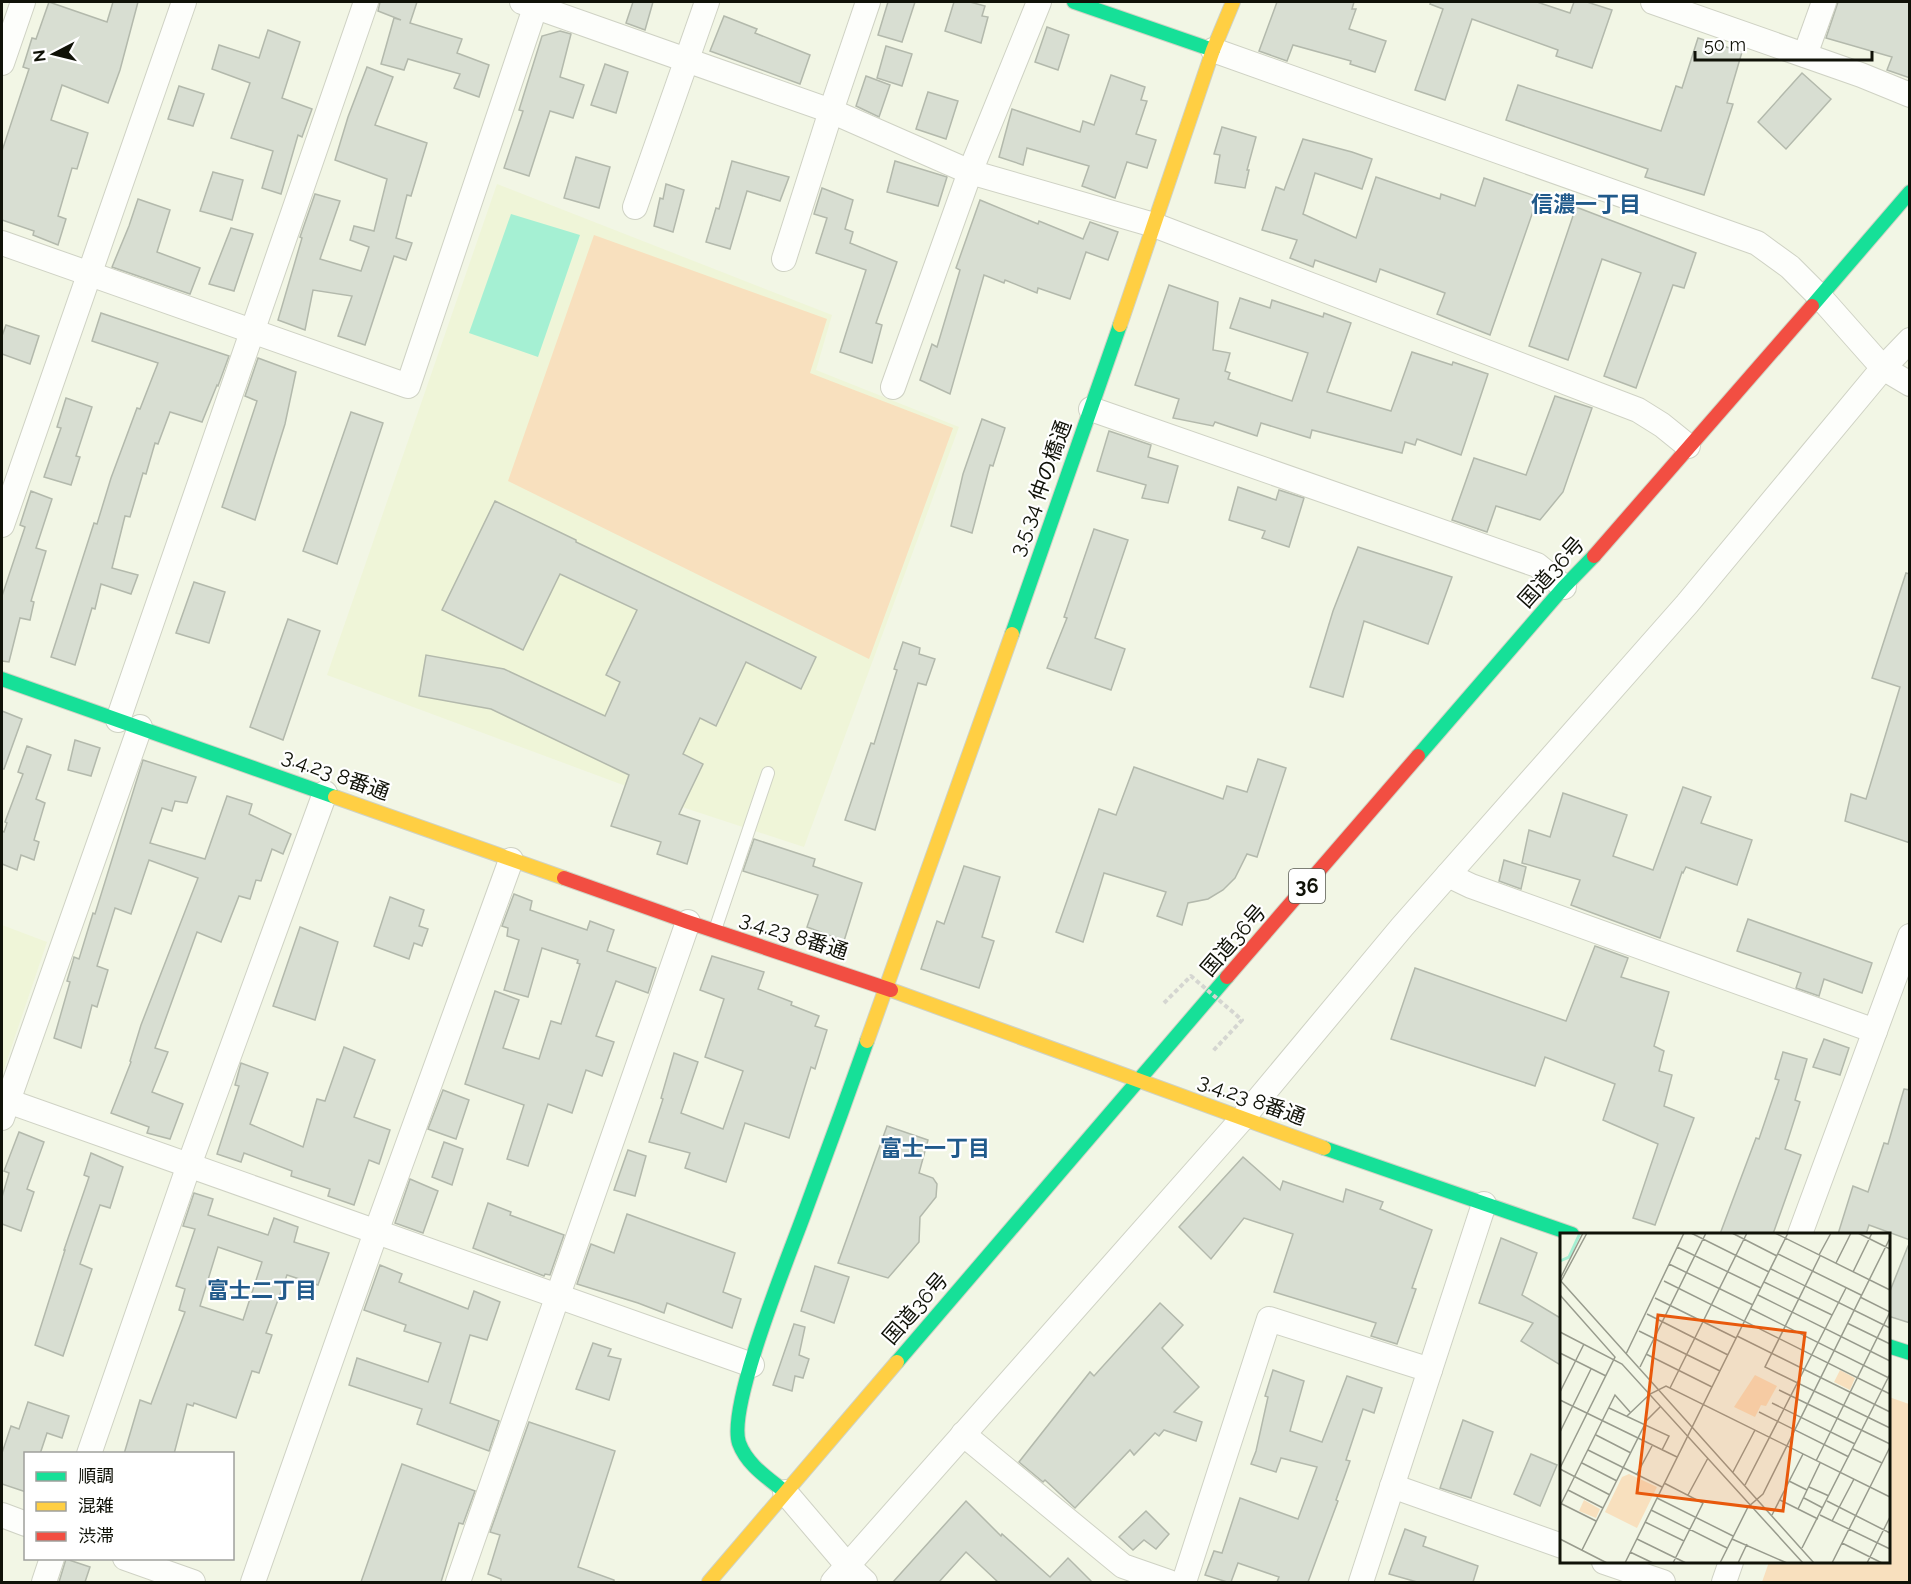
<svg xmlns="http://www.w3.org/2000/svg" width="1911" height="1584" viewBox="0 0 1911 1584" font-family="Raleway,'Noto Sans JP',sans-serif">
<rect width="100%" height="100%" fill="#f2f6e5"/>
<g fill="#eff5d8">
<polygon points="497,184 832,315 816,370 959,427 804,847 685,808 327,675"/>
<polygon points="2,925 47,942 2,1075"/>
</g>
<g fill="#f8e0be">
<polygon points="594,235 827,319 810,373 953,428 869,659 508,481"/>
<polygon points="1889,1397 1909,1404 1909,1582 1762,1582 1769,1562 1888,1562"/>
</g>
<polygon fill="#a5f0d3" points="511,214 580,235 538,357 469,333"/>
<g fill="#d8ded2" stroke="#b3b9ac" stroke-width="1.5" fill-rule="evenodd">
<polygon points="49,2 107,22 113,2 138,2 120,70 108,103 62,85 51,120 88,133 77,169 72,168 58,216 66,219 58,245 33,235 34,231 2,220 2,151 29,69 23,67 32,38 36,39"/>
<polygon points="380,2 417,2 410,23 462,39 457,53 489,65 479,97 454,88 460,74 408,59 404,70 381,64 394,18 401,20 378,11"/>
<polygon points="633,2 653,2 645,30 626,23"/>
<polygon points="888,2 915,2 902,42 878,35"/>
<polygon points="954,2 970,2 985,6 982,16 988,17 981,43 945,31"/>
<polygon points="1277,2 1354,2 1352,9 1356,9 1349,29 1386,41 1375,72 1350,64 1351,61 1293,45 1287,61 1259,51"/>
<polygon points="1431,2 1537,2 1570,13 1574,2 1587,2 1612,10 1592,68 1556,56 1558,50 1472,19 1445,100 1415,90 1443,9 1430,4"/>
<polygon points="1838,2 1910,2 1910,78 1887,70 1892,57 1826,38"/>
<polygon points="724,16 757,29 755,33 810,55 800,84 710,51"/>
<polygon points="1047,27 1069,35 1058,70 1035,62"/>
<polygon points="268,30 300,42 282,98 312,109 302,137 298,135 281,194 262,188 273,151 231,138 250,83 212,69 219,45 259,58"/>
<polygon points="560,31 571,34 560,77 584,85 573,118 550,111 529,176 504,168 523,111 519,110 542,36"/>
<polygon points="1698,38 1742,52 1727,103 1733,104 1704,195 1645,177 1648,169 1506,120 1518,85 1661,131 1676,86 1682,88"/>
<polygon points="886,46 912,54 902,86 877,78"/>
<polygon points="605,64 628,72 616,113 591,105"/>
<polygon points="367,67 393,77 375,125 427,143 411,196 407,195 396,238 412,243 406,260 394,256 365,345 338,336 352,296 313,290 305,330 278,320 302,238 300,237 315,194 340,201 320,259 361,271 369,247 350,240 354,226 374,231 387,179 335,160 348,117"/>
<polygon points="1802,73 1831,99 1786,149 1758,122"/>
<polygon points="1111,75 1145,87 1141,100 1147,101 1136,134 1156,140 1147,168 1127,162 1115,198 1082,186 1089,166 1027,148 1023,165 999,157 1012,109 1080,132 1083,121 1094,125"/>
<polygon points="866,76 890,85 879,117 856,106"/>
<polygon points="179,86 204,94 193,126 168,119"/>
<polygon points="928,92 958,101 946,139 916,129"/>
<polygon points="1222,127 1256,137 1247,170 1249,170 1245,188 1215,183 1220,155 1214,154"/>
<polygon points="1303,139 1352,152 1372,159 1362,189 1315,173 1303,214 1356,238 1376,177 1440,199 1441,194 1475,206 1484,178 1538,197 1490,335 1437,314 1445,293 1380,269 1376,282 1315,260 1313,267 1290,258 1297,240 1262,230 1276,187 1284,190"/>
<polygon points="576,157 610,167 599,208 564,198"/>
<polygon points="732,161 789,177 780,201 747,191 730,249 706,242 716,208 719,209"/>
<polygon points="895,161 947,177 938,206 887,192"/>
<polygon points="213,172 243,180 232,220 200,211"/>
<polygon points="666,184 684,190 673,232 654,226 660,198 663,199"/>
<polygon points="822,188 853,200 845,229 853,232 850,243 897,262 876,323 882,325 872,363 840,352 866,270 816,253 827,218 814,214"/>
<polygon points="138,199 170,210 157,252 200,268 190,294 112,267 129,226"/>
<polygon points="980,200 1038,224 1039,221 1083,239 1090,222 1118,232 1108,260 1086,252 1070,299 1038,288 1037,293 1005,280 1004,283 984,275 950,394 920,380 932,344 937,347 960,270 956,268"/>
<polygon points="1576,207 1696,253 1684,288 1673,285 1636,388 1604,376 1641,273 1602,259 1568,360 1529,346"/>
<polygon points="231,228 253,234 234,291 209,284"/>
<polygon points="1169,285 1218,302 1213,350 1230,353 1225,371 1230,373 1228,379 1292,401 1308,353 1230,328 1240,298 1270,308 1272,300 1323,317 1324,313 1351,323 1327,392 1391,411 1412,352 1452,365 1453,362 1488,374 1461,455 1417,439 1415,445 1405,442 1402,453 1312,430 1310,438 1261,423 1257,436 1215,422 1213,426 1173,418 1179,399 1135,385"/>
<polygon points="101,313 229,356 218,386 217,385 202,422 170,412 158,444 155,443 146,474 143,473 130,517 125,516 112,568 138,575 131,594 101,584 95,609 92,608 75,665 51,657 94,523 97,524 111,478 137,408 140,409 158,363 92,341"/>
<polygon points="6,325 39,336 30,364 2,354 2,336"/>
<polygon points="258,358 296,372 285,424 255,520 222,507 257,401 245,396"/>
<polygon points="1555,396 1592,408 1563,492 1540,520 1496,506 1487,532 1452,520 1474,458 1526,475"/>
<polygon points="66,398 92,407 76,456 80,457 71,485 44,477 61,428 57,427"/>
<polygon points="351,412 383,423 337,564 303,551"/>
<polygon points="982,419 1005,428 993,466 990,465 972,533 951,526 963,474"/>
<polygon points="1109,431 1151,445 1148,457 1178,466 1168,503 1142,498 1146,485 1097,471"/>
<polygon points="1238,487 1276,500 1279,490 1304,498 1289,547 1262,538 1265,531 1229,520"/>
<polygon points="31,491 52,499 36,548 46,551 31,601 34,602 30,620 20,618 9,662 2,661 2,596 25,527 20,525"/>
<polygon points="495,501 576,540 576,542 816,657 801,689 746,662 716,726 700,718 683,754 703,764 679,814 700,821 687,864 657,854 661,842 611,826 629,775 491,709 419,696 426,655 504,669 605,716 620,682 606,675 637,610 560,574 523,650 442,610"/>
<polygon points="1094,529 1128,540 1095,638 1125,649 1111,690 1047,668 1067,618 1064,617"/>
<polygon points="1358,547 1452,577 1428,644 1364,621 1343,697 1310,687 1333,611"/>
<polygon points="1906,573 1910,574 1910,843 1845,821 1851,794 1866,799 1900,687 1872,678"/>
<polygon points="194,582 225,592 209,643 176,633"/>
<polygon points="288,619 320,631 283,740 250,727"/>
<polygon points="903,642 920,648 919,654 935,659 926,685 918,683 875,830 845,820 871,743 874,744 897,670 894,669"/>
<polygon points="2,711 22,719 4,769 2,769"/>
<polygon points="75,740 100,748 91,776 68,770"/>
<polygon points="27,746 51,755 36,799 45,803 34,840 39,842 34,860 21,855 17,870 2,864 2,831 4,832 7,823 5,822 23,774 18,772"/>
<polygon points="1258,759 1286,768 1257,857 1247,854 1235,878 1223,890 1208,899 1188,903 1182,925 1157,916 1166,892 1104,873 1083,942 1056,932 1099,809 1116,815 1134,767 1223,799 1227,786 1247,792"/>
<polygon points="143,760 196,777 187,803 175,801 172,811 162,808 150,843 205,859 227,796 252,804 249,814 291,834 283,854 272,849 261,881 256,880 250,899 239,896 221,942 197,932 155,1048 168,1052 152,1092 183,1104 170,1139 147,1133 149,1127 111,1113 131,1062 130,1061 141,1025 198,878 149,860 131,914 115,908 97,966 108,970 97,1007 92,1005 81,1048 54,1038 70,982 67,981 73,961 74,957 79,959 93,913 95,914"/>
<polygon points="1683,787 1711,797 1701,823 1752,840 1737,885 1686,867 1683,873 1682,872 1660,938 1571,905 1580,880 1522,863 1529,830 1550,837 1563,793 1627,815 1613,856 1653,870"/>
<polygon points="754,839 815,859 813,866 862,883 844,941 807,927 818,895 743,871"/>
<polygon points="1504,860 1526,867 1521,889 1499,881"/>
<polygon points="964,866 1000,877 982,937 994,941 979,988 921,969 937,921 944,924"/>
<polygon points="514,894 532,901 530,910 587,930 590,921 614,930 607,951 656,968 648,993 616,981 596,1036 614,1042 602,1076 586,1070 572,1113 548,1104 528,1166 507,1159 524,1105 465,1084 495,991 519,1000 503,1048 539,1059 551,1021 561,1024 580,964 577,963 578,960 542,948 528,997 504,990 519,940 507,936 508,928 502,926"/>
<polygon points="390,897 424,910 419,926 428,929 422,946 414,943 409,959 374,946"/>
<polygon points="1748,919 1872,963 1862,993 1824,979 1819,996 1796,988 1801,973 1737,951"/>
<polygon points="300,927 338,942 315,1020 273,1006"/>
<polygon points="1595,946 1628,958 1621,977 1669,992 1654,1046 1664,1051 1659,1071 1672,1075 1664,1106 1694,1118 1655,1225 1633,1218 1658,1144 1603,1120 1615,1084 1545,1057 1535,1086 1391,1039 1415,968 1566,1021"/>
<polygon points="712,956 764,972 758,989 792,1002 791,1005 819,1016 815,1026 827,1030 815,1069 811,1067 789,1138 745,1123 726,1182 685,1168 690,1153 649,1142 663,1099 661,1098 674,1053 698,1062 681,1113 723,1129 743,1071 705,1057 724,999 700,990"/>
<polygon points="1824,1039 1849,1048 1840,1075 1813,1067"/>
<polygon points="344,1047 375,1060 354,1117 390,1130 379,1164 369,1160 354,1205 328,1196 330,1189 291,1176 292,1171 244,1153 241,1162 217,1154 239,1086 235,1085 241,1063 268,1073 250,1124 303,1147 317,1099 325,1101"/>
<polygon points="1783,1052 1807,1059 1795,1100 1800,1102 1785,1149 1801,1155 1773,1234 1720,1234 1756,1138 1759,1139 1779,1080 1775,1079"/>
<polygon points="1904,1089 1910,1090 1910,1240 1869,1225 1866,1234 1838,1234 1853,1186 1868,1192 1884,1143 1888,1144"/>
<polygon points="443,1090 469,1100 456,1139 428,1129"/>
<polygon points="887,1126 928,1140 919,1173 933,1178 937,1184 936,1197 920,1217 919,1242 888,1278 838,1263"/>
<polygon points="19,1132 44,1142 27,1189 34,1192 21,1231 2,1224 2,1197 9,1173 4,1171"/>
<polygon points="444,1142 463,1149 452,1185 432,1177"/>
<polygon points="628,1150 646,1156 635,1196 614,1190"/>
<polygon points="91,1153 123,1167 110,1208 100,1205 80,1264 92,1269 63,1356 35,1345 65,1250 64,1250 89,1177 84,1175"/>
<polygon points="1243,1157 1280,1190 1283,1181 1343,1202 1346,1189 1383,1202 1380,1209 1432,1230 1412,1288 1416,1289 1397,1344 1371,1336 1376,1323 1274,1292 1293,1234 1244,1218 1211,1259 1179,1227"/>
<polygon points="410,1179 438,1191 423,1233 395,1223"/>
<path d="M194,1193L213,1199L208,1215L268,1235L274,1218L298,1227L294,1242L329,1253L318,1285L287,1275L266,1333L272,1335L259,1373L252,1371L236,1418L194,1403L193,1406L187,1404L174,1454H124L140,1400L151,1404L185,1312L179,1310L185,1289L176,1286L195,1229L183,1226ZM218,1247L262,1262L243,1320L200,1306Z"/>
<polygon points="488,1203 511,1212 510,1215 564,1235 550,1275 545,1274 544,1276 473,1248"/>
<polygon points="627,1214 735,1253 723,1292 741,1299 732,1328 667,1303 664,1313 638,1303 577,1284 591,1244 614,1253"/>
<polygon points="1501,1238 1537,1253 1522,1295 1562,1319 1562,1366 1521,1341 1533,1323 1479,1303"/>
<polygon points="1908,1246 1910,1246 1910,1323 1888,1316 1888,1296"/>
<polygon points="380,1265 402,1274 399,1282 468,1309 474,1291 500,1302 487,1340 470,1335 450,1403 499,1421 489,1451 417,1424 422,1409 349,1385 357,1358 428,1382 441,1343 404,1331 406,1325 364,1310"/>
<polygon points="815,1266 849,1277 834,1323 801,1311"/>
<polygon points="1160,1303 1183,1325 1162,1348 1199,1387 1174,1412 1202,1422 1196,1441 1164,1430 1159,1436 1155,1433 1134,1455 1130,1450 1075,1508 1045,1480 1043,1482 1019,1462 1090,1372 1094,1376"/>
<polygon points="794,1324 805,1327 799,1355 809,1359 803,1378 795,1376 792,1391 773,1385"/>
<polygon points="593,1343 611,1349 608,1356 621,1359 609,1400 576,1389"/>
<polygon points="1273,1370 1304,1381 1290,1431 1322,1442 1347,1376 1382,1388 1374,1413 1363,1409 1346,1460 1350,1461 1336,1500 1338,1501 1308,1582 1277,1582 1279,1577 1238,1563 1231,1582 1227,1582 1205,1575 1214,1551 1222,1553 1240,1498 1298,1519 1317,1467 1281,1458 1276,1472 1251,1464 1256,1451 1268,1397 1265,1396"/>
<polygon points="28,1402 69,1416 62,1438 47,1433 40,1454 26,1454 26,1492 2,1484 2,1453 11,1426 19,1429"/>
<polygon points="1463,1420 1493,1432 1471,1498 1440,1488"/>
<polygon points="529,1422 615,1451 578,1567 614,1580 614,1582 501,1582 501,1579 488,1574 500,1535 490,1532"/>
<polygon points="1531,1454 1557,1465 1540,1506 1514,1494"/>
<polygon points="402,1464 475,1491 463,1524 459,1523 441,1582 361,1582"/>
<polygon points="966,1501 1001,1536 1002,1534 1050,1577 1068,1558 1092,1582 998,1582 966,1552 939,1582 893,1582"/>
<polygon points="1146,1511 1169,1534 1156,1549 1144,1540 1133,1550 1119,1537"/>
<polygon points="1405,1529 1426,1537 1423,1546 1478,1566 1473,1582 1417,1582 1389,1574"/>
<polygon points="66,1559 90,1567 85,1582 59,1582"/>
</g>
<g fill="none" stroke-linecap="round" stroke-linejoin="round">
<defs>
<polyline id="lane" points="715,930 768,773"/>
<g id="street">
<polyline points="522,2 831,111 970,172 1154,225 1638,410 1662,425 1688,446"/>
<polyline points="1653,2 1861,75 1910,95"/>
<polyline points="1213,50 1757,243 1790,267 1821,298 1883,368 1910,384"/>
<polyline points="1805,55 1824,2"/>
<polyline points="2,63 23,2"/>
<polyline points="635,207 707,2"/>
<polyline points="2,243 408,386 537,2"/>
<polyline points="784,259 831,111 868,2"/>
<polyline points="893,387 970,172 1039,2"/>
<polyline points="1091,409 1537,565 1564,587"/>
<polyline points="2,525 184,2"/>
<polyline points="118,720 366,2"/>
<polyline points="1448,875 1471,886 1875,1031"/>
<polyline points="2,1099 752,1365"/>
<polyline points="2,1118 140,727"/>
<polyline points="1800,1234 1910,936"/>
<polyline points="963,1434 1123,1566 1169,1582"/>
<polyline points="89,1454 189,1165 325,793"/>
<polyline points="1392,1486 1562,1546"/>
<polyline points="785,1492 848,1566 865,1582"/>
<polyline points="2,1515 26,1524"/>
<polyline points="125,1558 193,1582"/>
<polyline points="1604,1562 1663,1582"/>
<polyline points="44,1582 52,1558"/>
<polyline points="253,1582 376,1232 511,860"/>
<polyline points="458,1582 688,922"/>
<polyline points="833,1582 1242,1119 1402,927 1687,604 1883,368 1910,340"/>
<polyline points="1184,1582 1269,1319 1430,1370"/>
<polyline points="1361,1582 1484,1204"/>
<polyline points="1724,1582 1731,1562"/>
</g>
<g id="fast">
<polyline points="1074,2 1213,50"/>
<polyline points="1812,306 1910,192"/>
<polyline points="1012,634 1120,325"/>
<polyline points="2,679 335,797"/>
<polyline points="1418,756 1564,587 1594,556"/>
<polyline points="1324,1148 1572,1234"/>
<polyline points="1888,1346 1910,1353"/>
<polyline points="897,1362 1227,977"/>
<path d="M785,1492C768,1478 747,1465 739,1443C727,1407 788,1258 803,1217C825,1158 846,1100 867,1041"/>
</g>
<g id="slow">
<polyline points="1120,325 1213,50 1233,2"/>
<polyline points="335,797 564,878"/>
<polyline points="891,990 1324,1148"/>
<polyline points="867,1041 1012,634"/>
<polyline points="709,1582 897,1362"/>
</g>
<g id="jam">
<polyline points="1594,556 1812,306"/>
<polyline points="564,878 688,922 891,990"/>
<polyline points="1227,977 1418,756"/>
</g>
</defs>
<use href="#lane" stroke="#cfd2c4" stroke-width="14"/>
<use href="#street" stroke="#cfd2c4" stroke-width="26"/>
<use href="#fast" stroke="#cfd2c4" stroke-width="16"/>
<use href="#slow" stroke="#cfd2c4" stroke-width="16"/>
<use href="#jam" stroke="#cfd2c4" stroke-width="16"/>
<use href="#lane" stroke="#fdfefb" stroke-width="12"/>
<use href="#street" stroke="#fdfefb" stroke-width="24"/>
<use href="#fast" stroke="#16e098" stroke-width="14"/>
<use href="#slow" stroke="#ffcf43" stroke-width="14"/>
<use href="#jam" stroke="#f24e42" stroke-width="14"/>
<polyline stroke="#d5d6d1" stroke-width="4" stroke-dasharray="4.5 3" stroke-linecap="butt" points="1164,1003 1191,976 1242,1020 1212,1052"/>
</g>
<g text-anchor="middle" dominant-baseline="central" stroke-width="4.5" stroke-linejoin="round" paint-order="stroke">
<rect fill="#fff" stroke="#585952" stroke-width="1.5" x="1289" y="869" width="36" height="34" rx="4.5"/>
<g font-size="20" font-weight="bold" fill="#101208">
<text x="1307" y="886">36</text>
</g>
<g font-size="21" fill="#101208" stroke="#fff">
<text transform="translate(1040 488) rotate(-70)">3.5.34 仲の橋通</text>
<text transform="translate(1551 572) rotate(-48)">国道36号</text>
<text transform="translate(336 774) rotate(20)">3.4.23 8番通</text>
<text transform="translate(794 935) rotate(18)">3.4.23 8番通</text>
<text transform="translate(1233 940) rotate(-49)">国道36号</text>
<text transform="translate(1252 1099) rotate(20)">3.4.23 8番通</text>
<text transform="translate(915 1308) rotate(-49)">国道36号</text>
</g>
<g font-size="22" font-weight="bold" fill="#215a8b" stroke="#fff">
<text x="1586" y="204">信濃一丁目</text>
<text x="935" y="1148">富士一丁目</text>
<text x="262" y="1290">富士二丁目</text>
</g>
</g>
<g transform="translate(1560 1233)">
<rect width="330" height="330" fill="#f2f6e5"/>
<path d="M280,137L295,145L290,157L274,149ZM195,142L217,153L206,173L201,172L195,184L174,174ZM69,241L97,254L77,295L45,279L62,244ZM24,267L40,276L36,285L19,278Z" fill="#f8e0be"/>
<path fill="none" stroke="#a5f0d3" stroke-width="3" d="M0,28L9,24L20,0"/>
<path fill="none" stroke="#989b8d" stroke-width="1.5" d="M131,0L209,39M172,0L217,23M215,0L330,57M298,0L330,16M117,14L201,55M218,21L301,62M259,22L271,0M260,23L205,134L330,195M276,30L291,0M109,31L193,72M211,36L330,95M293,39L312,0M0,46L23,0M0,47L254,330M104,48L330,161M204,49L272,82M0,50L27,0M0,62L55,124L0,235M198,62L330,128M95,65L176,105M191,76L329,145M87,81L168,122M287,90L330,111M79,98L160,138M0,99L62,131L243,330M177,103L330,179M0,120L46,143M66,121L124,0M86,121L152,154M80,134L146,0M110,155L187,0M219,157L330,211M0,159L24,111M0,167L117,224M212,170L295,211M49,175L109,203L102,217M199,179L289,224M67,183L90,161L106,153L330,264M0,199L31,136M36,202L71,220M293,216L322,230M28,217L102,254M256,228L330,79L300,64M22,230L57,248M0,236L50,262M173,239L195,197M77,241L92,213M229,248L247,257M104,250L143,270L113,330M185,252L286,55M249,254L269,263M8,257L43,275M128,262L148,225M97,265L173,303M244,265L263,275M220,267L258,286M267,268L330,300M0,270L36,288M0,273L55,162L70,179M238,276L260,230M91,277L167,315M212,282L243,221M260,282L330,316M272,288L294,246M85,289L124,308M0,306L47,330M77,306L126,330M172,306L227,330M282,310L322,330M242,315L330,141M22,317L87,187L101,173M70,319L93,330M65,330L228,0M160,330L188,274L203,261L330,5M178,330L187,311M272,330L330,214M307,330L330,284"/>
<path fill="#e8590c" fill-opacity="0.15" stroke="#e8590c" stroke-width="3" d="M98,82L245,100L223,278L77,260Z"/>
<rect width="330" height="330" fill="none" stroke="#101208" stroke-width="3"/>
</g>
<rect width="1911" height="1584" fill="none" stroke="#101208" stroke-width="6"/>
<rect x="24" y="1452" width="210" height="108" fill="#ffffff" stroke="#9fa09c" stroke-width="1.5"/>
<rect x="36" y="1472" width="30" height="9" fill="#16e098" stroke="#9fa09c" stroke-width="1.5"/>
<text x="78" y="1482" font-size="18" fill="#101208">順調</text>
<rect x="36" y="1502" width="30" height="9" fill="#ffcf43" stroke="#9fa09c" stroke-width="1.5"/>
<text x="78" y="1512" font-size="18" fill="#101208">混雑</text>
<rect x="36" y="1532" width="30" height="9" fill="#f24e42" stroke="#9fa09c" stroke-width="1.5"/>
<text x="78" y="1542" font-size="18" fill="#101208">渋滞</text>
<g transform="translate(54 54) rotate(263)" stroke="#ffffff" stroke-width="4.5" paint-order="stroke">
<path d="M0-4.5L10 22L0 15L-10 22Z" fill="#101208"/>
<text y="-9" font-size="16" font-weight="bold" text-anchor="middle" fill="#101208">N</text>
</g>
<path d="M1695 51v9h177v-9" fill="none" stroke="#101208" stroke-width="3"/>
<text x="1704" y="51" font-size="18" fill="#101208" stroke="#ffffff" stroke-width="4.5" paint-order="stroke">50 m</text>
</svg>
